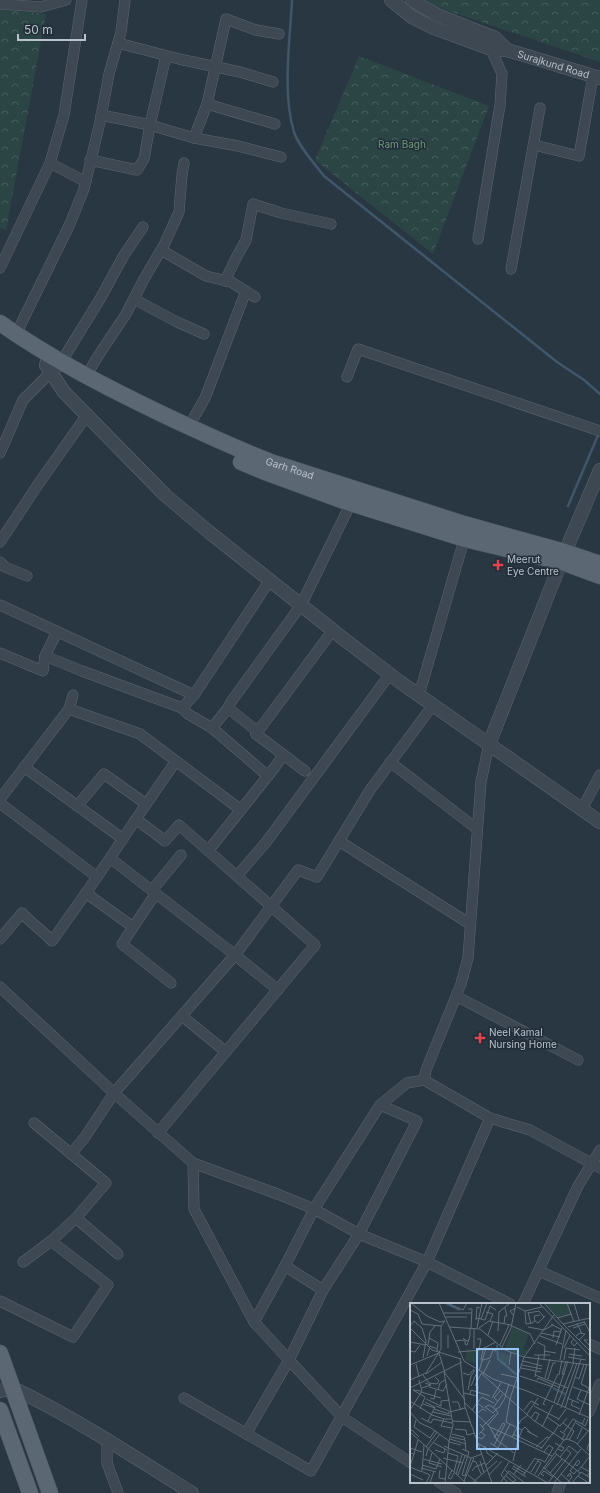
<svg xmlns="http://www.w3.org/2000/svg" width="600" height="1493" viewBox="0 0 600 1493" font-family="Inter,sans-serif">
<defs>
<pattern id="forest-crowns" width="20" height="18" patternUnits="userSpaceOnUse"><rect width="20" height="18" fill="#2b4444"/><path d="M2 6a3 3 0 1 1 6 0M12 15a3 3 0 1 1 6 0" fill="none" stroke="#485d5e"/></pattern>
</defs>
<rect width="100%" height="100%" fill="#293743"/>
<g fill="url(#forest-crowns)">
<polygon points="428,0 600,0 600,62 437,7"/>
<polygon points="0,9 46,14 6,230 0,228"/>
<polygon points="359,56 489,106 433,254 315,160"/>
</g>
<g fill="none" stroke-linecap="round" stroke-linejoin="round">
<g stroke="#3f566b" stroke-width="2.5">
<path d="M292,0C290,41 282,93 294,132C299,147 314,163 324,176L557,362L584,380L600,394"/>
<polyline points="568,506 599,433"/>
</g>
<defs>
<g id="minor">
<polyline points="82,0 64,115 50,163 86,182"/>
<polyline points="0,4 41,7 66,0"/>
<polyline points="118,43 179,59 240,72 273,82"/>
<polyline points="207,104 275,124"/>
<polyline points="101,115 150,125 166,56"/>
<polyline points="194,138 238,146 281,157"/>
<polyline points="534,145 579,156 593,76"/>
<polyline points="90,160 137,170 144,159 150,125 194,138 207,104 226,19 256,30 279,34"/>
<polyline points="478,239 500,105 502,74 491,49 493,43"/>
<polyline points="161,250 206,276 231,282 255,297"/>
<polyline points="0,268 50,163"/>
<polyline points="511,269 540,108"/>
<polyline points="225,281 235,260 246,240 253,204 281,213 331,224"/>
<polyline points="134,299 177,322 204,334"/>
<polyline points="16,334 69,226 84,189 100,122 109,74 121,32 125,0"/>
<polyline points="58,367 100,299 124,255 143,227"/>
<polyline points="86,376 100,353 126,314 144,279 164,245 179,212 182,175 184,163"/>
<polyline points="347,377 358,349 600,431"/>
<polyline points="189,426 205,398 246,291"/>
<polyline points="0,453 23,400 50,373"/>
<polyline points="0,542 39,483 87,415"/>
<polyline points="0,562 5,567 27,576"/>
<polyline points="0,605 194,695 270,580"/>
<polyline points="0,653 43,671 45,656 82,671 182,708 194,695"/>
<polyline points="45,656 57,632"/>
<polyline points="419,695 466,533"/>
<polyline points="182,708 188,714 212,728 268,776"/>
<polyline points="228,708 257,731 256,734"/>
<polyline points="69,709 73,695"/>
<polyline points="212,728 228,708 231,702 301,605 351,503"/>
<polyline points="489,744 481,782 468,958 461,984 426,1070 424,1080 490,1118 530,1130 600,1168"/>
<polyline points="390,762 477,829"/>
<polyline points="24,767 123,839"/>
<polyline points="305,771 256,734 333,630"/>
<polyline points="0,799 69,709 140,734 241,810"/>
<polyline points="0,803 97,877"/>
<polyline points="77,806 104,774 146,804"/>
<polyline points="582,809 600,775"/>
<polyline points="136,819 176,761"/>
<polyline points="339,841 470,924"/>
<polyline points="208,851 275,767 279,761 284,756"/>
<polyline points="237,876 267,841 390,674"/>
<polyline points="86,893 110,858"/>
<path d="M0,939L22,913C31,923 43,931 52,941L86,893L133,927"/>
<polyline points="171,983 122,944 156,893 153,889 181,855"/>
<polyline points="0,987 114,1093 193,1163 280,1195 314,1209 359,1234 323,1290 285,1266"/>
<polyline points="456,996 578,1060"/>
<polyline points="182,1016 226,1052"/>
<polyline points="380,1105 407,1083 424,1080"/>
<path d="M158,1133L315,945C270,905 224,865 179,825L165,841L136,819L110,858L235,955L298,870L317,877L370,790L433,705"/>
<polyline points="71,1154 85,1137 114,1093 235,955 278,990"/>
<polyline points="193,1163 194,1209 254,1322 289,1360 246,1434"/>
<polyline points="76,1218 118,1254"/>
<polyline points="23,1262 51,1241 76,1218 106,1183 34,1123"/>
<polyline points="539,1271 600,1298"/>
<polyline points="323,1290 289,1360 342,1417 411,1463"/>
<polyline points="0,1301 73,1337 108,1285 51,1241"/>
<polyline points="523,1304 578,1186 600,1150"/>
<polyline points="254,1322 285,1266 314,1209 380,1105 417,1121 359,1234 427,1262 510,1304"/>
<polyline points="589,1344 600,1349"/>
<polyline points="184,1398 311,1471 427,1262 490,1118"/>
<polyline points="589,1412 600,1384"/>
<polyline points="107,1441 107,1463 118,1493"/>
<polyline points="439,1482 456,1493"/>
<polyline points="557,1493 561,1482"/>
</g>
<g id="tertiary">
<path id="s1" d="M391,0L412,17L434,28L491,49L507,50L600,78"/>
<polyline points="412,0 437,15 495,38 507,50"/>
<polyline points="49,356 46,365 64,392 165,495 209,532 345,640 400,682 600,822"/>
<polyline points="489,744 565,552 600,470"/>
<path d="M0,1391L13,1388C75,1418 133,1456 192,1493"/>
</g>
<g id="primary">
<path id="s2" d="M0,323C51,359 106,387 162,414C198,431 234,448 271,462L464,524L565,552L600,564"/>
<polyline points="241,462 265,472 344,501 465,539 562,562 600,576"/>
<polyline points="0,1353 50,1493"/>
<polyline points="0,1410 30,1493"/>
</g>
</defs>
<use href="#minor" stroke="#5b6670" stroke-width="11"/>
<use href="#tertiary" stroke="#5b6670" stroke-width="14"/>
<use href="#primary" stroke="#4a545f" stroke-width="17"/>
<use href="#minor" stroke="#3d4853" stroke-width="10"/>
<use href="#tertiary" stroke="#3d4853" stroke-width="13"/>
<use href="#primary" stroke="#5b6772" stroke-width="16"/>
</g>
<g fill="#e0444e" stroke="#212d38" stroke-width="1.5">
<path d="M496 559h4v4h4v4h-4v4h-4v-4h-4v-4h4z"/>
<path d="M478 1032h4v4h4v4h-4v4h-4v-4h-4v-4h4z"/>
</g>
<g text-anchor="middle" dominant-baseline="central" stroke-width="3" stroke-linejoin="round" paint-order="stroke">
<g font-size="10" fill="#bac3cc" stroke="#212d38">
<text stroke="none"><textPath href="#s1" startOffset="177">Surajkund Road</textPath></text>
<text stroke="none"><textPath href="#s2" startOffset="325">Garh Road</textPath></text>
</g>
<g font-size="10" fill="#729c78" stroke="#212d38">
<text x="402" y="144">Ram Bagh</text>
</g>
<g font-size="10" fill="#bac3cc" stroke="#212d38" text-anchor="start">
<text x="507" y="559">Meerut<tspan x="507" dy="12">Eye Centre</tspan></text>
<text x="489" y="1032">Neel Kamal<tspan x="489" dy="12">Nursing Home</tspan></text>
</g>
</g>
<g transform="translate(410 1303)">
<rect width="180" height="180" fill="#293743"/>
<path d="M135,0H163L164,2L159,3L161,11L148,14Z" fill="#2b4444"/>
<path d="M102,24L119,31L113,46L118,47L113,53L95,45ZM57,47H70L68,62L55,57ZM91,50L100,53L96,63L88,57Z" fill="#2b4444"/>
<path fill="none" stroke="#3f566b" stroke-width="2" d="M35,0L50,7M87,42L88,56L107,72M143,85L155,91"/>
<path fill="none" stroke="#636f7a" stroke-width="1" d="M1,0L17,13L30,19L35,18M29,0L54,58L83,76L117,88L180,115M37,0L53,7L57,0M129,0L180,53M134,0L153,21L180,15M157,0L164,19M164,0L169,17M107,4L115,8L132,4M58,6H62L61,25M0,7L8,11L12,21M115,8L116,21L122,20L125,18L124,13L130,12M76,9L83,11L80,18M118,9L121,21M34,10H62M118,10L129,8L134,14M104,13L100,8L106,5M36,14H57M66,15L71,16L77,0M147,15L162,11M71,16L75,17L80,3L86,7M66,17L67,4L70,5M125,18L128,20L135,13M174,18L180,30M167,20L172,31M12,21L31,23M94,21L95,13H97L95,5M141,21L152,27M153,21L180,48M0,23L4,18L12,25L16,38L13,55M102,23L120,31L125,41M39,24L70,26L95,47L114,54L180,62M118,24L134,27L143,22M158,24L174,19M0,25L22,47L51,56M67,25L72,0M69,25L79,18L101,22M163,25L175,21M88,28L89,9L100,0M131,30L150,34M38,32V45M78,32L83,18M130,33L152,41M166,33L170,30L175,31L169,37M19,35L28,40L27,48M143,35L144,28L151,29M67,36H71L69,47M164,36L161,39L164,43L167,40M178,37H174L180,43M45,38L55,37L53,35M58,38L55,37V41L57,42L60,33V25M0,39L16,42M127,39L135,43L134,56M18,42L20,29L25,23M90,42L99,22M146,42L152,25M92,44L101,25L106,0M154,45L160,32M64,46V25M73,46L71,57L73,58M0,48L5,49L10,42M134,48L146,50M48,49L70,47L86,39M29,50L35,70L55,97M159,51L172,53M124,52H140M17,53L20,43L27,46M158,54L176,57M50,55L55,104L82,180M73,57L80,55L83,47L86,48M150,57L156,27M154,57L156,45L170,47M113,58L132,63M163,59L165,45M6,61L9,74M0,62L29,50M99,62L101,49M112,62L132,66M111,65L131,69M69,68L76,45M34,69L43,122L39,138M53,70L59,72L64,66M71,70L123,117L154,137M16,71L32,59M73,71L80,57M91,71L109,75M155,71H152L156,58M13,72L19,80L27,81L29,78L25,74M125,72L158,85L167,60M149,72L152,57M110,73L143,84M125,74L129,52M165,74L169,76L174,61M135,75L140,56M138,76L143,60H146M0,77L16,70L31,46V23L35,18M127,77L128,75L150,85M61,83L67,69M19,84L33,88L37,81M163,84L180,90M0,85L52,59M12,85L21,82L15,80M69,85L65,82L71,71M28,87L30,80L35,77M58,87L61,73L65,67M171,87L167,96L180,102M11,89L31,95M54,90L67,93M60,91L61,87L80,93M95,93L99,81M20,95L24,96L26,87M82,95L91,80M157,95L169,100M16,96L31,103V98L40,97M163,97L161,102L170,106M0,98L22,112M88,98L84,95L90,88M15,99L25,104L18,118M42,99H48L51,107M54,99L80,124L91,129L89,133L86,131M67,100L72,94L84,100M144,100L158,58M13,101L25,105M135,102L133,101L148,71M147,102L164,59M26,103L39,108V111M124,103L149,116M83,105L93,91M151,105L158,85M155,105L171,56M10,106L15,94L3,87L11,88M24,106L39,111M0,107L12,88L9,77M62,107L67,100L74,105M114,107L121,98L129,102M0,109L10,120L21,125L39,138L35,180M23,109L41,113M40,109L55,105M66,111L73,106L76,108M117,111L128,95M22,112L34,116M169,112L179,85L171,81L177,61M137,114L150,123L157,115M11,115L21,120L23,116L42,120M121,115L125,109L129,111L125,119M175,115L172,121L175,123L178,116M41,116H34L31,123L42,125M6,117L4,124L20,135L25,127M148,117L156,106M42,118L61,119M153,120L164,128L159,137M166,120L180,129M78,122L88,110L86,107L81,103L79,102L75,104L83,110L86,107L87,105H89L96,93M72,124L85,111M80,124L87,137L84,142M132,124L143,102M45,126L56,127L57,132L65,130M112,127L115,124L121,130M0,128L2,127L9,134M117,128L128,134M150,128L155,131L152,137M0,129L56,180M154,129L163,116L172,121M42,131L54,134L55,137M69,131L74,126L70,121M103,131L132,145M142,132L149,122M65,133L72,136L75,132L71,129M89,133L87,137L104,150M41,134L55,137L56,148M84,135L93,120L95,121L91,129L102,134M40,136L56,141M156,136L166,118M167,136L172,125M108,137L112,127L96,119L100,96L114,54L144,12M108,137L142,153M154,137L157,136L165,139L180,153M180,138L177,146L180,148M39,139L51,142M24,140L37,147M67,140L138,180M80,140L88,145L100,121M145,140L154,145L152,148L148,146M167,141L180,126M34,143L61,155L72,151M75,143L77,150L84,155M16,144L27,129M126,144L137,134L139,135M0,145L12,149M52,146L59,149L52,172L55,173L61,155M131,146L142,131M25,147L34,150L35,146M134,149L139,142L143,145L135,159M0,150L4,151L0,163M22,150L19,160L32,164M38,150L48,153L44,169M145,150L170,170M4,151L8,137M16,153L18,146L30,131M150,154L159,143L168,150M33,155L53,160M13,156L32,161M63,158L66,159L71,171M70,158L74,170M103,158L108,137L102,134L111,117L118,112M12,162L26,166L30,156M76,162L88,150M103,163L115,170M0,164L12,169L14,142M133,164L152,180M163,164L168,157L170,159L167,163L165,161M163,164L160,168L164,171L167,167M171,164L180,169L177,173M11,165L26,169M102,165L116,174M135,166L147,151M30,167L29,175L35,176M42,167L38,175L41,176L44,170M95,167L106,177L103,179L96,173M62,168L65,164L75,160M168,168L180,153M13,169L20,172L16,180M121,169L129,156L135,159M140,170L152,156M0,171L13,177M46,171L52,152M125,171L131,160L128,158M151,171L160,179M48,172L55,153M58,172L68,180M79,172L92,158M103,172L111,162M113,173L125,155L128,157M128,173L154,137M134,173L131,171L134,168L143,174M168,173L179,180M54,178L64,155M20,180L24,168M62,180L87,158M90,180L99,168L115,180M98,180L91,172L99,159M138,180L161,150L156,146M144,180L171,146M157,180L162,174L160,170L157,173H160M162,180L171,169L180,175"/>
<path fill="#97c5f5" fill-opacity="0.15" stroke="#97c5f5" stroke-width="2" d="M67,46H108V146H67Z"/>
<rect width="180" height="180" fill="none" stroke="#bac3cc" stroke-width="2"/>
</g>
<path d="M18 34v6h67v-6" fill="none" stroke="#bac3cc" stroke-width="2"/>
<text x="24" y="34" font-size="12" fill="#bac3cc" stroke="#212d38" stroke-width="3" paint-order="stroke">50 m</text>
</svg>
